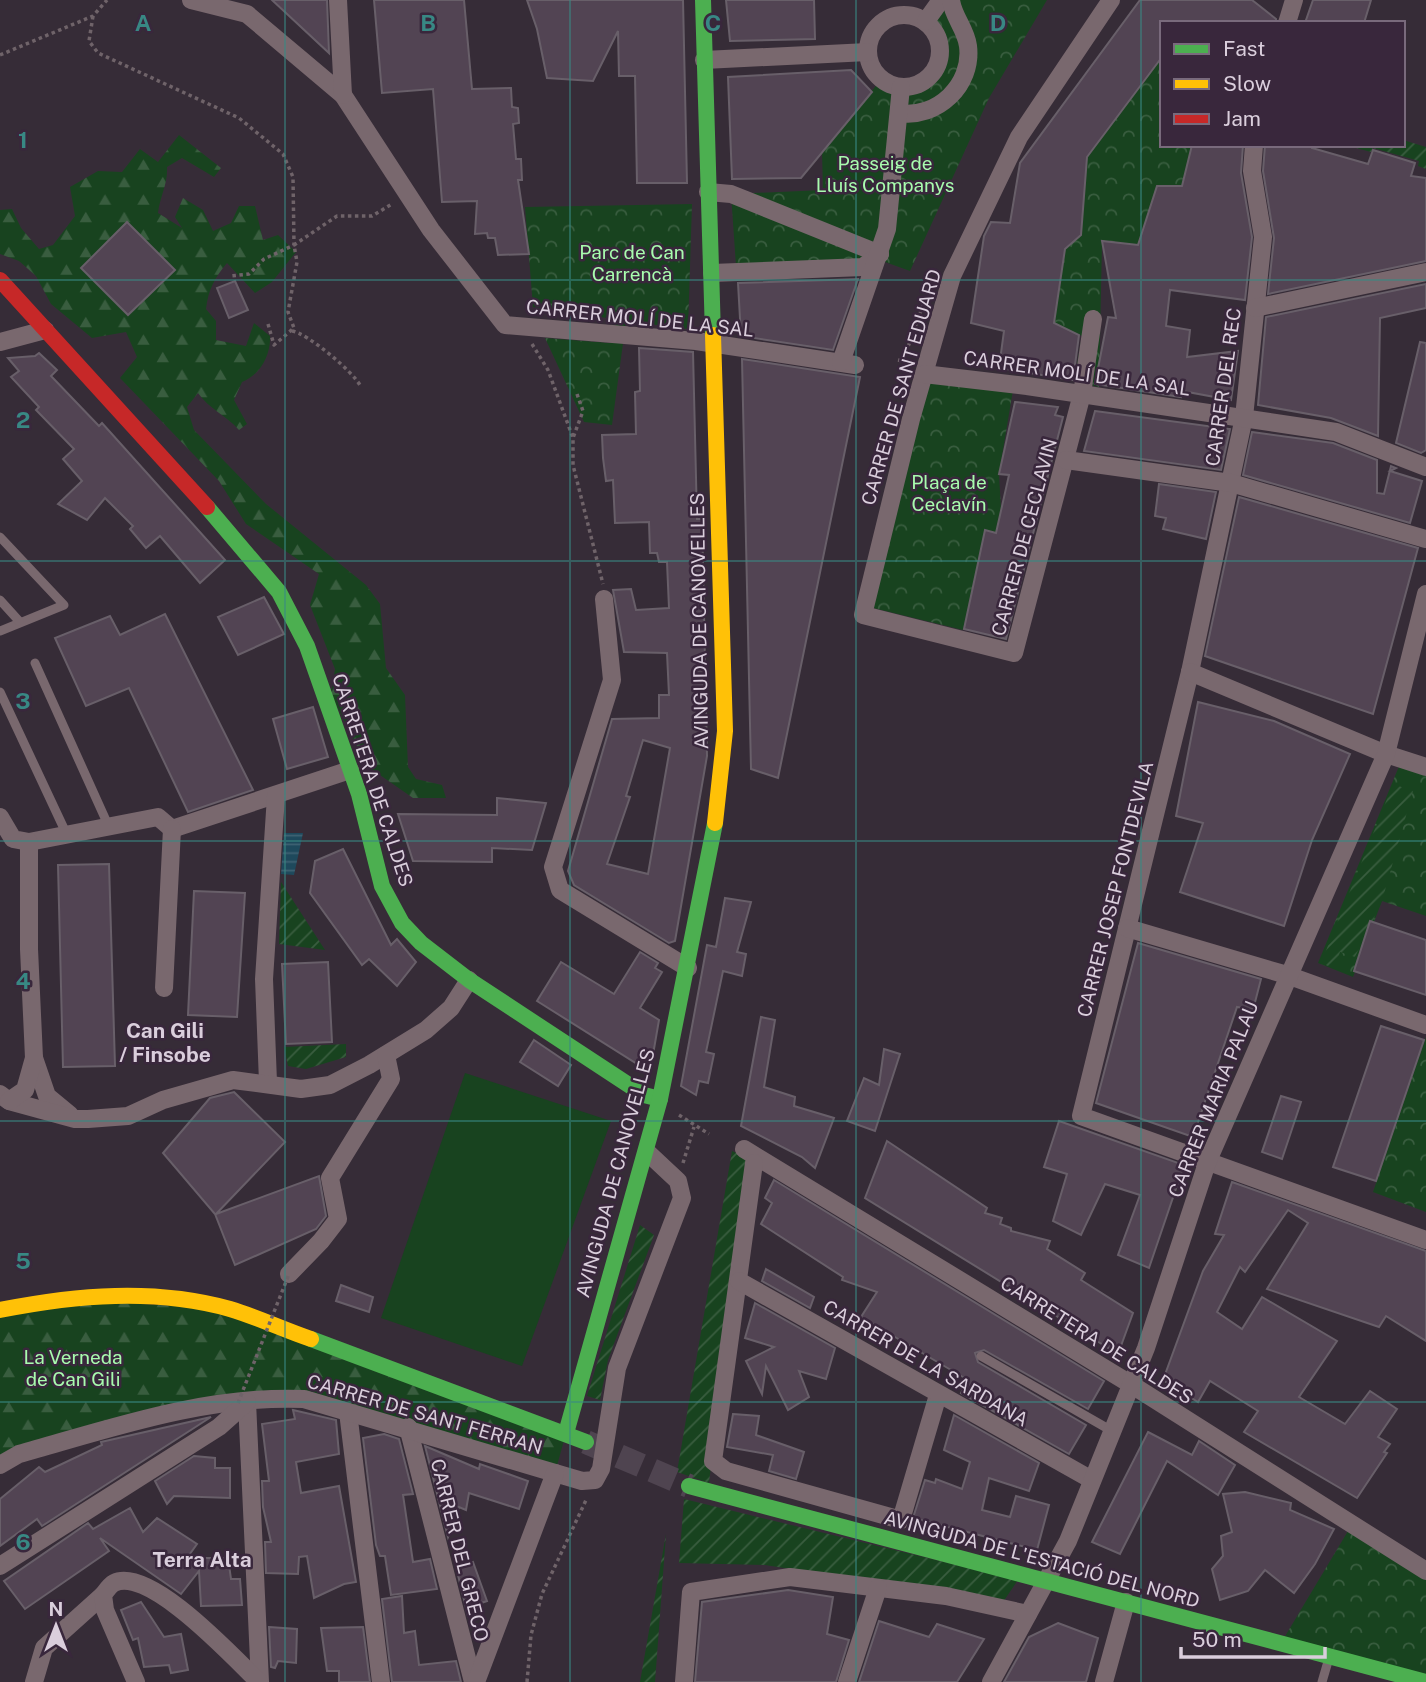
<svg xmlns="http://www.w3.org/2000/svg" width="1426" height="1682" viewBox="0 0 1426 1682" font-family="'Public Sans',sans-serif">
<defs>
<pattern id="forest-firs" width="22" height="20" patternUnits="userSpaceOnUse" patternTransform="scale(1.75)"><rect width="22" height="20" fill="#18431f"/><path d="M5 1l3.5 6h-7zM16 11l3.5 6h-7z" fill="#395d3f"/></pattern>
<pattern id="park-crowns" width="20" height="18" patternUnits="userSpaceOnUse" patternTransform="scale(1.75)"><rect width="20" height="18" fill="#18431f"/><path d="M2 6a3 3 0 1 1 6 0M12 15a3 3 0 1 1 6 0" fill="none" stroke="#395d3f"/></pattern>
<pattern id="garden-furrows" width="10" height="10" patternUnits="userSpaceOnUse" patternTransform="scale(1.75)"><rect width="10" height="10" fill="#18431f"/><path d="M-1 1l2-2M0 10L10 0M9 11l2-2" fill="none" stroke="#395d3f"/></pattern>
<pattern id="water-rules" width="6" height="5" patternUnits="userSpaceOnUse" patternTransform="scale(1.75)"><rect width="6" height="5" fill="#1e495c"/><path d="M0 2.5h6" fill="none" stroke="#3e6273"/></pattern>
</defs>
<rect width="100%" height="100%" fill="#362c37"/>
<g fill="url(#forest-firs)">
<path d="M179,135L221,168L214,177L182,158L167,167C168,184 160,196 158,213L182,228L175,217L183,198L203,210L213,231L231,223L239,206H255L263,240L278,235L296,252L272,282L255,293L227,263C215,277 208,290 206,309L216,321V340L246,346L254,323L270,336C271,355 260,375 242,382L234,400L247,424L239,430C226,415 209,409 198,393L187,407L194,430L266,504L366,585L380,604L386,668L405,695L408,767L416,779L442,785L446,798H413L367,766L331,694L335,669L310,605L319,574L246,524L219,481L120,378L137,357L126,332L92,338L51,304L36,276L19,261L0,254V210L12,209L21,228L39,249L53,245L75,216L70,187L98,171L122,172L140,149L158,162Z"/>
<polygon points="54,1299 229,1309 566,1433 555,1473 304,1399 201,1405 0,1465 0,1310"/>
</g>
<g fill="url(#park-crowns)">
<path d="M947,0H1047L989,98L910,271L885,262L736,266L731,194L823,190L822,152L879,82C897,98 920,87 938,77L945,42L933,22Z"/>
<polygon points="1162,57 1162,145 1192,145 1182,186 1157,186 1138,245 1102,242 1099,387 1074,381 1082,336 1054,323 1065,249 1081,235 1082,164"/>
<polygon points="692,204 688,329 626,321 612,425 584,422 545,338 610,343 614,319 533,307 525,207"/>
<polygon points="931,374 1014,384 999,474 1001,509 1035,517 1031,541 985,531 963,630 865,606"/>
<polygon points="1402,759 1426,767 1426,916 1382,901 1353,977 1318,963"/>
<polygon points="1426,1037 1426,1212 1373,1192"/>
<polygon points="1351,1526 1426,1571 1426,1682 1281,1643"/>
</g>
<g fill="url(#garden-furrows)">
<polygon points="1403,140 1426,147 1426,169 1418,166 1419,161 1373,148 1371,152 1345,145 1403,145"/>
<polygon points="1393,784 1413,791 1382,901 1355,957 1340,952 1335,969 1321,963"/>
<polygon points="281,882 325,950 279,944"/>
<polygon points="346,1044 346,1057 306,1069 288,1066 284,1047"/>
<polygon points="732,1151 747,1158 709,1483 677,1472"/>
<polygon points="640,1225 654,1235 608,1360 600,1400 587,1396"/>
<polygon points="684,1499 1018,1580 1003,1602 765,1565 679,1563"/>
<polygon points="666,1534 655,1682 640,1682"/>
</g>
<polygon fill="#18431f" points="465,1073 611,1121 522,1366 381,1318"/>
<polygon fill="url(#water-rules)" points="284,833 303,833 294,875 281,874"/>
<g fill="#524453" stroke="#685f69" stroke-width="2" fill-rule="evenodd">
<polygon points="272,0 327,0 329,53"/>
<polygon points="374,0 464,0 472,89 511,88 512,107 518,108 519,123 513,124 516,159 521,159 522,180 518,180 529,254 498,255 495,238 488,238 487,233 475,234 477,201 442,202 433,89 382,93"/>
<polygon points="527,0 683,0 687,183 637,183 635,76 619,76 618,31 593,81 547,78 537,29"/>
<polygon points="726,0 814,0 815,39 730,41"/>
<polygon points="1140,0 1252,0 1276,19 1276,23 1162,23 1162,57 1087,157 1081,235 1065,249 1054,323 1079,335 1073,380 999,368 1004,331 971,323 984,236 991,222 1010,223 1020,163"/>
<polygon points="1313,0 1371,0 1364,23 1305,23"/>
<polygon points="851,70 872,92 801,178 732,179 728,77"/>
<polygon points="1192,145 1243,145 1241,173 1252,237 1245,300 1170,290 1166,326 1190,330 1187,357 1238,351 1231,400 1182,391 1181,397 1095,384 1108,317 1116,318 1102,241 1138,245 1157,186 1182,186"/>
<polygon points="1265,145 1312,145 1312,148 1368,164 1373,150 1415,163 1411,176 1426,178 1426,261 1268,294 1274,238 1263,171"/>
<polygon points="127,222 175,270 128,315 81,268"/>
<polygon points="858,279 833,350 741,336 738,283"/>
<polygon points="235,281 248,310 229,318 217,288"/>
<polygon points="1426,284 1426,308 1380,318 1378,436 1331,418 1258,405 1266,317"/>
<polygon points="1420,342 1426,343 1426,450 1421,453 1396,443"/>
<path d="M639,348L693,352L697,519H702L707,756L675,941L669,943L574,885L568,871L612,719L659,718V695H669L667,653L624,652L613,590L631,589L636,610L669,608L667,562H659L657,553H650L649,522L615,523L613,480L606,481L603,458L602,435L636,434L635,392L640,391ZM643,740L670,748L648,874L607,864L630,797L626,796Z"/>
<polygon points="39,353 57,370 51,376 99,426 102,423 225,560 200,583 160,536 146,548 130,529 133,526 105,498 87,520 58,504 82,481 63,459 74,449 36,410 39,407 11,377 19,371 8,358 35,356"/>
<polygon points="742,359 860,377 778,778 751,769"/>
<polygon points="1015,402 1058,407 1055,415 1063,417 1006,639 964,629 985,530 996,533 1009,475 999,474"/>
<polygon points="1095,411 1230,429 1221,470 1084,451"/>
<polygon points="1252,432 1333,443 1377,460 1377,493 1384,494 1391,466 1396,468 1390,471 1422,481 1410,523 1243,475"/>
<polygon points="1159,484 1216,492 1206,539 1163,529 1166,518 1155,516"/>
<polygon points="1239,497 1418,548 1373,714 1205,656"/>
<polygon points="264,597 284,634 238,655 218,617"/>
<polygon points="165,614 253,790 188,812 129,688 86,706 55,638 110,616 120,635"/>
<polygon points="1198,702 1274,721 1350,754 1312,840 1284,926 1180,892 1203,823 1176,816"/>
<polygon points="313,707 328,757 287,769 273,719"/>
<polygon points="497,798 546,803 532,850 492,848 492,862 413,861 398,814 497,815"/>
<polygon points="343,849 391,945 397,939 416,962 397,986 369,959 362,965 310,893 315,861"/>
<polygon points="109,864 115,1066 63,1067 58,865"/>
<polygon points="194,891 245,893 237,1017 188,1015"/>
<polygon points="725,898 751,902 737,952 746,954 742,976 723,971 706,1052 714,1054 708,1083 699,1081 696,1095 681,1086 707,945 716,947"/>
<polygon points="1370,921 1426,940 1426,995 1354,971"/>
<polygon points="1138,943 1261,979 1253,1010 1237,1007 1193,1137 1096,1103"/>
<polygon points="640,952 658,963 655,968 662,972 640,1008 659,1020 650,1072 537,1001 561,962 614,994"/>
<polygon points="328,962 332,1042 286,1044 282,964"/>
<polygon points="761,1017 775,1020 764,1087 795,1097 794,1106 834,1118 815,1168 802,1157 741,1126"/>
<polygon points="1381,1026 1424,1040 1376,1181 1333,1167"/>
<polygon points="534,1040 571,1065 558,1086 520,1062"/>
<polygon points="884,1049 900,1054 875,1131 847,1121 864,1078 879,1085"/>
<polygon points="234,1092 285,1142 216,1214 319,1176 326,1216 316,1229 235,1265 215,1214 163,1153 210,1098"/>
<polygon points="1281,1096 1301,1102 1282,1159 1262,1152"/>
<polygon points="1059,1121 1184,1165 1149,1268 1118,1255 1140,1195 1105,1184 1081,1235 1053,1221 1067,1174 1044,1167"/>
<polygon points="887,1141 987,1208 985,1213 1002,1218 1000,1224 1011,1228 1011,1231 1050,1241 1047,1249 1085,1273 1081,1280 1133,1313 1118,1354 865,1198"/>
<polygon points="774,1180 1104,1381 1088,1409 984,1350 975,1353 978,1362 1086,1425 1069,1454 961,1393 968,1380 861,1317 877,1292 842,1280 843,1277 761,1224 772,1203 765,1198"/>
<polygon points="1232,1182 1426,1251 1426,1341 1386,1316 1379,1327 1267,1289 1308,1223 1288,1210 1245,1272 1240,1267 1217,1312 1242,1329 1262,1297 1337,1341 1299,1397 1345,1424 1370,1391 1397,1409 1378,1437 1390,1444 1384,1452 1387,1453 1357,1498 1244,1432 1258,1411 1210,1381 1198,1402 1163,1380 1203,1271 1224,1235 1215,1234"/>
<polygon points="766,1269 814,1297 810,1308 762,1281"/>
<polygon points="341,1285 373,1297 369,1312 336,1301"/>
<polygon points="755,1303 835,1348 826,1379 799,1371 809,1397 788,1410 766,1366 762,1394 746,1361 774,1347 745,1338"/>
<polygon points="293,1410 336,1420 339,1454 296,1462 301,1493 339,1486 356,1582 344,1584 314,1598 307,1556 299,1557 298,1574 266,1573 265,1542 271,1542 263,1507 262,1481 269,1481 262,1424 295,1419"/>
<polygon points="733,1414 759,1416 756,1435 804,1452 796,1479 769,1471 773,1455 727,1447"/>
<polygon points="954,1415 1039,1463 1029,1491 989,1478 982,1510 1010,1517 1016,1496 1049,1505 1037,1550 913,1518 925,1480 935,1483 936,1479 962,1489 970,1462 944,1450"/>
<polygon points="211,1417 42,1526 37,1519 0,1546 0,1499 39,1467 45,1472 102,1445 101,1442"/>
<polygon points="1148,1432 1192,1455 1199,1441 1235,1465 1218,1495 1167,1461 1120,1554 1092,1542"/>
<polygon points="384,1434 399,1439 413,1494 403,1495 413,1562 430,1559 437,1589 391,1595 385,1556 380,1556 376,1545 363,1438"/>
<polygon points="425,1446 479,1469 480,1464 528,1481 519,1509 469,1493 466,1510 459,1507 448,1537"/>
<polygon points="194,1456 215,1458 215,1468 230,1468 230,1498 174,1496 167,1504 155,1481"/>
<polygon points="1245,1492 1291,1503 1290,1510 1334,1529 1315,1564 1294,1593 1265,1570 1248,1591 1220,1600 1212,1569 1223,1556 1221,1536 1232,1532 1223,1494"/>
<polygon points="130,1508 143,1532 157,1518 197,1544 187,1558 228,1558 231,1579 240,1579 242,1605 201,1606 199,1571 181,1594 100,1538 109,1551 25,1609 4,1581 88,1523 93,1529"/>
<polygon points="473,1562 487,1601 475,1605 477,1614 468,1616 456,1567"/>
<polygon points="788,1590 833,1597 827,1634 849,1640 836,1682 695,1682 702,1602"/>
<polygon points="402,1596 404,1633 415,1631 419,1665 456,1661 461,1682 392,1682 382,1599"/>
<polygon points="141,1602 164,1637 181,1634 188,1670 171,1673 169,1665 144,1667 138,1638 133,1640 121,1610"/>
<polygon points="879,1621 929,1637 937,1624 984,1639 957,1682 859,1682"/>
<polygon points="1058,1623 1098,1638 1086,1682 1004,1682 1029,1637"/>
<polygon points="269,1627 297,1629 296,1663 278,1661 275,1668 271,1667"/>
<polygon points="363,1627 370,1682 339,1682 339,1671 327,1671 321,1628"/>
</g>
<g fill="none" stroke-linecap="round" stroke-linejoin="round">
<polyline stroke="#4f4450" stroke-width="24" stroke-dasharray="24 12" stroke-linecap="butt" points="586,1442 689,1486"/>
<g stroke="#6f6369" stroke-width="3.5" stroke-dasharray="3.5 3.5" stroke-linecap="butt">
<polyline points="93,16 89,41 98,53 239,118 283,154 293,177 294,245 264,259 249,274 231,276"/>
<polyline points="0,55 93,16 107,0"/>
<polyline points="268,324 274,345 294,328 288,312 297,262 294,245 337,216 372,216 392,204"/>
<path d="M292,331C307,333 354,372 361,387"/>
<polyline points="532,344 548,370 573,438"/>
<polyline points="898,360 903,361 929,288"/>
<polyline points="577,394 583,411 573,438 573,465 603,584"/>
<polyline points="679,1115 709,1134"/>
<polyline points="683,1163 694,1127"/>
<polyline points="527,1682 531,1635 542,1594 587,1498"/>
</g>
<g stroke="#79686e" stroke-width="9">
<polyline points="0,537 64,605 0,631"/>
<polyline points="0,600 19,621"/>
<polyline points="35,663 109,827"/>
<polyline points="0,692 67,835"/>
<polyline points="981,1356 1112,1431"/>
<polyline points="1322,1682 1329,1658"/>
</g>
<g stroke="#79686e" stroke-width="18">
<polyline points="191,0 247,14 343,95 431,230 505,325 696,341 855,365"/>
<polyline points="338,0 343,95"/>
<circle cx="904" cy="51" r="36"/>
<polyline points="926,21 941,0"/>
<polyline points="1287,23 1294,0"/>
<polyline points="704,60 868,52"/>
<path d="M899,113C937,119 973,85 968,46C966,29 953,17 951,0"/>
<polyline points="1254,145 1252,171 1263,237 1244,417 1190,672 1081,1116 1426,1240"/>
<polyline points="708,192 731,194 880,254"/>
<polyline points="712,273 863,267 880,254"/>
<polyline points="1255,308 1426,272"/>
<polyline points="1093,319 1082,394 1014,653 863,615 911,419 952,276 1019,137 1111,0"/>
<polyline points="0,342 45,330"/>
<polyline points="841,362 887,229 901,87"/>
<polyline points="924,374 1027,386 1336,432 1426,467"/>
<polyline points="1066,460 1231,483 1426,539"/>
<polyline points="604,599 612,680 553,867 560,890 688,968"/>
<polyline points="1190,672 1386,754 1426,767"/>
<polyline points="0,817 13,839 29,842 158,817 172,829 350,770"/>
<polyline points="1127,928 1287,975 1426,1025"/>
<polyline points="164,988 172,829"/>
<polyline points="34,1058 47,1096 70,1115"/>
<polyline points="268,1082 264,979 276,796"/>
<polyline points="0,1094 9,1101 75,1119 88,1119 128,1116 163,1100 233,1080 301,1089 330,1085 369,1065 426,1030 451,1008 469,980"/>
<polyline points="9,1101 25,1090 34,1058 29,949 29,842"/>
<polyline points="744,1149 1132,1385 1426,1571"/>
<polyline points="754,1163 713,1461 726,1471 901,1520 938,1395"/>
<polyline points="289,1274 321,1241 338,1219 330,1178 391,1079 386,1055"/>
<polyline points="739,1281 1092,1480"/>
<polyline points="247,1402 260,1682"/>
<polyline points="348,1412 381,1682"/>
<polyline points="408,1427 473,1682"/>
<path d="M0,1465L19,1454C112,1428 206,1395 304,1399L582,1481L595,1480L601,1469L617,1368L682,1198L678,1181L647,1152"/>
<polyline points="0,1566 219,1427 247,1402"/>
<polyline points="34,1682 44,1648 103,1595"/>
<path d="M136,1682L105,1610L103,1595C106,1591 110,1585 114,1583C149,1565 235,1659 259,1682"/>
<polyline points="476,1682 555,1473"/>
<polyline points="684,1682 691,1592 790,1577 946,1596 1028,1614"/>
<polyline points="847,1682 878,1588"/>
<polyline points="991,1682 1068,1541 1146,1348 1207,1163 1386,754 1426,594"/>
<polyline points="1104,1682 1126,1602"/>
</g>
<g stroke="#4caf50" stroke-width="16">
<polyline points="703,0 713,335"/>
<polyline points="207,507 279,592 307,646 359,794 382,886 402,923 421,943 469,980 644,1095 660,1099"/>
<polyline points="311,1339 586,1442"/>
<polyline points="566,1433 660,1099 715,823"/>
<polyline points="689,1486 1426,1682"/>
</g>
<g stroke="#ffc107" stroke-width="16">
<polyline points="713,335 725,731 715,823"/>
<path d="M0,1310C76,1295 154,1288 230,1309C257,1317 284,1330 311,1339"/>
</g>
<polyline stroke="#c62828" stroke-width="16" points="0,280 207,507"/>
<polyline stroke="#6f6369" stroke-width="3.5" stroke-dasharray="3.5 3.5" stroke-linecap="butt" points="238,1403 289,1274"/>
</g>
<path fill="none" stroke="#388884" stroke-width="2" stroke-opacity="0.55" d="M285,0V1682M570,0V1682M856,0V1682M1141,0V1682M0,280H1426M0,561H1426M0,841H1426M0,1121H1426M0,1402H1426"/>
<g text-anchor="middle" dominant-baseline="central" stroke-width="5" stroke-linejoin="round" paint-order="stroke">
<g font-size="19" fill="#a8fcae" stroke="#39273c">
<text x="885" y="163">Passeig de<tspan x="885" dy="22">Lluís Companys</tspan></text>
<text x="632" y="252">Parc de Can<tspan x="632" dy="22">Carrencà</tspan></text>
<text x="949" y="482">Plaça de<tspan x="949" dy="22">Ceclavín</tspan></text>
<text x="73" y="1357">La Verneda<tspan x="73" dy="22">de Can Gili</tspan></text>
</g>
<g font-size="19" fill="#dacedc" stroke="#39273c">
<text transform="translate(640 318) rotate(6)">CARRER MOLÍ DE LA SAL</text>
<text transform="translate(1077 373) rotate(8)">CARRER MOLÍ DE LA SAL</text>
<text transform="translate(901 387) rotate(-74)">CARRER DE SANT EDUARD</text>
<text transform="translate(1223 387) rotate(-82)">CARRER DEL REC</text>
<text transform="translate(1024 537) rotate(-75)">CARRER DE CECLAVIN</text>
<text transform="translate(699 621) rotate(-91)">AVINGUDA DE CANOVELLES</text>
<text transform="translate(373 780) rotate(72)">CARRETERA DE CALDES</text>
<text transform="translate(1115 889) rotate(-76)">CARRER JOSEP FONTDEVILA</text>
<text transform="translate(1213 1099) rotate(-68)">CARRER MARIA PALAU</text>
<text transform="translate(615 1173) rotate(-75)">AVINGUDA DE CANOVELLES</text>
<text transform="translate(1097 1340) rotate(32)">CARRETERA DE CALDES</text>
<text transform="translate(926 1363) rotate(30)">CARRER DE LA SARDANA</text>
<text transform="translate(425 1414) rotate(16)">CARRER DE SANT FERRAN</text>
<text transform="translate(460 1550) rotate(76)">CARRER DEL GRECO</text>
<text transform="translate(1042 1559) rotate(15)">AVINGUDA DE L'ESTACIÓ DEL NORD</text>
</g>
<g font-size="21" font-weight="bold" fill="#dacedc" stroke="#39273c">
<text x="165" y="1030">Can Gili<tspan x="165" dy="24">/ Finsobe</tspan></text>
<text x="202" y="1559">Terra Alta</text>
</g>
</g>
<g font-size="23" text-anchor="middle" font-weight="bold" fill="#388884" stroke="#39273c" stroke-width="5" stroke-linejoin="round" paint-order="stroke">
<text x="143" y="31">A</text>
<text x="428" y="31">B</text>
<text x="713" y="31">C</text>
<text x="998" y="31">D</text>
<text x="23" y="148">1</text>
<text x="23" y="428">2</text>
<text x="23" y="709">3</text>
<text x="23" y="989">4</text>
<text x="23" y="1269">5</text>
<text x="23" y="1550">6</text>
</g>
<rect x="1160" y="21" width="245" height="126" fill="#39273c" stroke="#796a7c" stroke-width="2"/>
<rect x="1174" y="44" width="35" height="10" fill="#4caf50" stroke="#796a7c" stroke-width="2"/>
<text x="1223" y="56" font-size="21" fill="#dacedc">Fast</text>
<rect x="1174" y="79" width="35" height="10" fill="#ffc107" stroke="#796a7c" stroke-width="2"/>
<text x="1223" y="91" font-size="21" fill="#dacedc">Slow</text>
<rect x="1174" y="114" width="35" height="10" fill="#c62828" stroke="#796a7c" stroke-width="2"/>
<text x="1223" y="126" font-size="21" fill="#dacedc">Jam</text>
<g transform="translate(56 1626)" stroke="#39273c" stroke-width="5" paint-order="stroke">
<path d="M0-5L12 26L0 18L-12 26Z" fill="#dacedc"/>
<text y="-10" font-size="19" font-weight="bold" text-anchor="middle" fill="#dacedc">N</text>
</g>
<path d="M1181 1647v10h144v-10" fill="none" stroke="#dacedc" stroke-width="3.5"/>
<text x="1192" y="1647" font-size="21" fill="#dacedc" stroke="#39273c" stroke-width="5" paint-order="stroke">50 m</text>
</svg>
